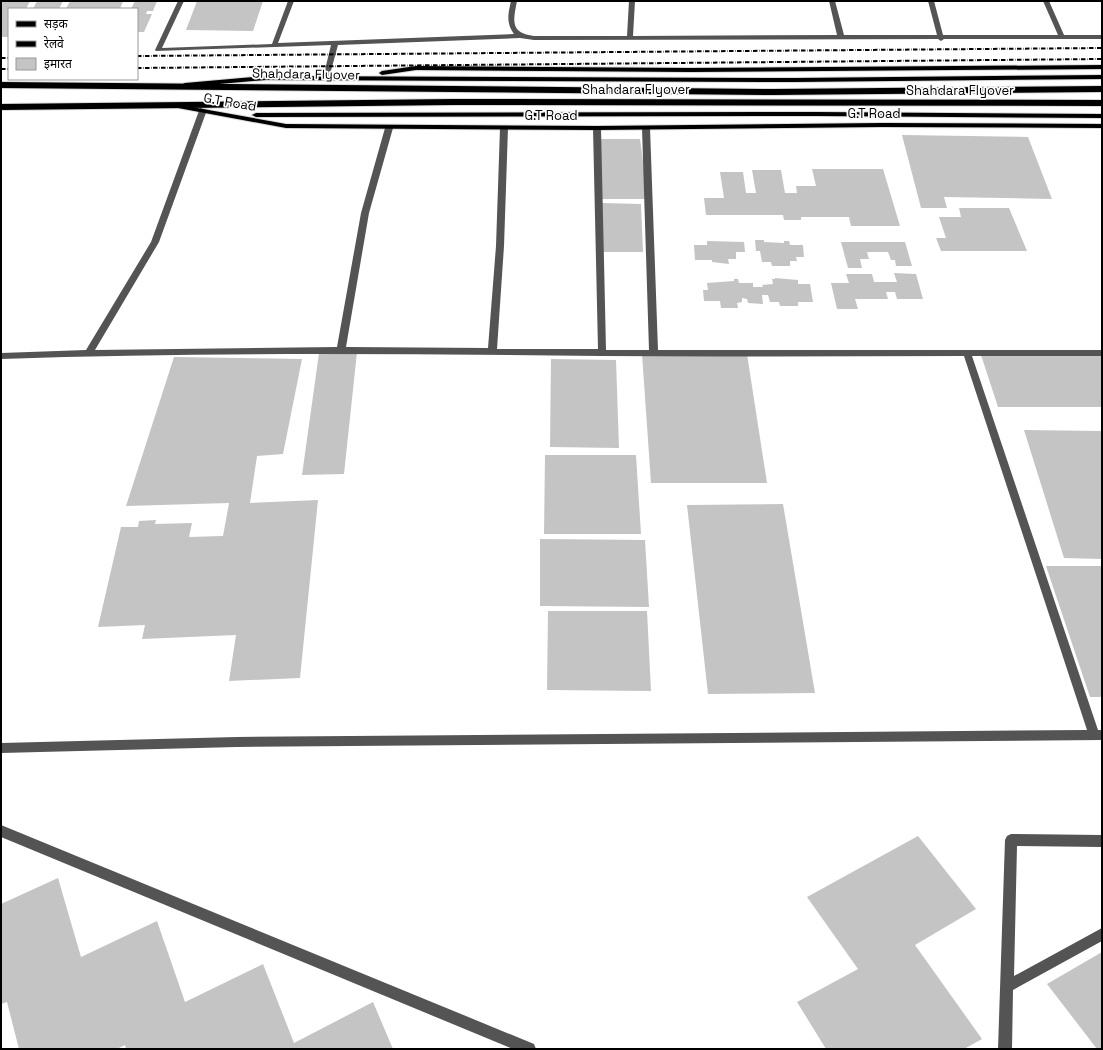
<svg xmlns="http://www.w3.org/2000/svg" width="1103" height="1050" viewBox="0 0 1103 1050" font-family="'Space Grotesk','Noto Sans Devanagari',sans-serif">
<rect width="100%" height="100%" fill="#fff"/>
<g fill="#c4c4c4">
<polygon points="3,1 30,1 26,9 9,9 9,37 1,37 1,5"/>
<polygon points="37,1 63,1 59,9 33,9"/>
<polygon points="70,1 123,1 120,9 66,9"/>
<polygon points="135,1 157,1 153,11 147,11 146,14 152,14 144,32 137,32 137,9 131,9"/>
<polygon points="197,1 263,1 253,31 186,30"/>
<polygon points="902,135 1028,137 1052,199 944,197 947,208 921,208"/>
<polygon points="601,139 640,139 648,199 601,199"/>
<polygon points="812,169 883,169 900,226 851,226 849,217 801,217 801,220 784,220 783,215 706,215 704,198 724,198 720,172 743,172 746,193 756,193 752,170 781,170 785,193 797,193 796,186 816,186"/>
<polygon points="602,203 641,204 643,252 603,252"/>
<polygon points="959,208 1009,208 1027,251 941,251 936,238 946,238 939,217 961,217"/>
<polygon points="755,240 764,240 764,242 784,243 784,241 789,241 790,245 803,245 804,257 796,257 797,261 790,261 790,266 772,266 771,262 762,262 760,251 756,251"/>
<polygon points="707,241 744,242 745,252 736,252 736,259 728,259 729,264 712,262 712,260 695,260 694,245 707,245"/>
<polygon points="841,242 905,242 912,266 896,266 895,260 891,260 888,252 867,252 869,259 860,259 862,268 848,268"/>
<polygon points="894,273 916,274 923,299 897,299 895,292 886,292 888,299 855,299 858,309 837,309 831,283 849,283 846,274 872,274 874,282 897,282"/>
<polygon points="775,278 798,280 798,284 810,284 813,302 798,302 798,306 780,306 779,302 770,302 768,295 762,295 763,304 748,303 747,299 742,298 742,302 737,303 738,308 721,308 720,301 704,301 703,290 708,290 707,283 734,281 734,279 738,279 739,283 753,283 753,287 763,287 762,285 773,284 772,279 775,279"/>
<polygon points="357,352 344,474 302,475 319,353"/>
<polygon points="642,354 747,354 767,483 651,483"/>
<polygon points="981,355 1102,355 1102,407 998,407"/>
<polygon points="174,357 302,359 283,454 257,456 250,503 318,500 300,678 229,681 236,635 142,639 145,625 98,627 121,527 138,527 139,521 156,520 155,524 192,523 189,537 223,536 229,503 126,506"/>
<polygon points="551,359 616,360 619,448 550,447"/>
<polygon points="1024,430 1102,431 1102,559 1064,558"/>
<polygon points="545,455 636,455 641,534 544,534"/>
<polygon points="783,504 815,693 708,694 687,505"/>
<polygon points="540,539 645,540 649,607 540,606"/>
<polygon points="1046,566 1102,566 1102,697 1090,697"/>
<polygon points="548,611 647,611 651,691 547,690"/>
<polygon points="918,836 976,909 915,945 982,1039 964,1049 826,1049 797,1002 858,969 807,897"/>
<polygon points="58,878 81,957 157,921 185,1002 263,964 294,1043 373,1002 393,1049 126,1049 125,1045 117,1049 19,1049 7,1002 1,1004 1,904"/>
<polygon points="1102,952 1102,1049 1097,1049 1047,984"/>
</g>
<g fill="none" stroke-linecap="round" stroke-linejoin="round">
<defs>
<g id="major">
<polygon points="1102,65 1102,69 691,72 416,70 382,75 379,73 382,71 416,66 691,68"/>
<polygon points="1102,75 1102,79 795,82 266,80 185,87 181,85 185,83 266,76 795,78"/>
<polygon points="175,104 286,124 597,126 882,123 1102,124 1102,128 882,127 597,130 286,128 178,108 174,106"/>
<polygon points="817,112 1102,114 1102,118 817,116 256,117 252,115 256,113"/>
</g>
<g id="highway">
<polygon points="1,82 773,89 1102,86 1102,92 773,95 1,88"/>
<polygon points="453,99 1102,100 1102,106 453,105 1,110 1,104"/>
</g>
</defs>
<use href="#major" stroke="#dbdbdb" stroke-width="2"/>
<use href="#highway" stroke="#dbdbdb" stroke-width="2"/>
<g fill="#545454" fill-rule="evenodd">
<path d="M178,1H184L162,48L272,44L288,1H294L278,43L514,34C506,23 508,14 511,1H517C513,21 510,33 534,36H627L629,1H635L633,36L837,35L829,1H835L844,35H937L928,1H934L943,35H1058L1043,1H1049L1064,35H1102V39H944L941,41L938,39L534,40L520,38L338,45L329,78L326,80L323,78L331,45L156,51L155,50Z"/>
<path d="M200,108L207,110L159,242L95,350L337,347L361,213L385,128L389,126L393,128L369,213L346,347L488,348L496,246L500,128L504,126L508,128L504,246L497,349H598L593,128L597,126L601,128L606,350H649L642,128L646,126L650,128L658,350H1102V356H972L1098,730H1102V740L237,747L1,753V743L237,737L1087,730L964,356C843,356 721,357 601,356C401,354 201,352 1,359V353L86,350L151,242Z"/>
<polygon points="1,825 534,1044 536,1049 513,1049 1,837"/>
<polygon points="1011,834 1102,835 1102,847 1017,846 1014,976 1102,928 1102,941 1013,990 1012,1049 998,1049 1005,840 1007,836"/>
</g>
<use href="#major" fill="#000" fill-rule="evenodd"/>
<use href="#highway" fill="#000" fill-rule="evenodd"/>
<g stroke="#000" stroke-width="2" stroke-dasharray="4.5 1.5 0.5 1.5" stroke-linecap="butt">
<polyline points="137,56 1102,48"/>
<polyline points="1,58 9,58"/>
<polyline points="137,68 1102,59"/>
<polyline points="1,69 9,69"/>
</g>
</g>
<g text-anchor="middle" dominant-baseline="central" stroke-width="3.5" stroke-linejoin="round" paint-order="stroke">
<g font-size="13" fill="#000" stroke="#fff">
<text transform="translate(306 74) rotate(1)">Shahdara Flyover</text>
<text x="636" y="89">Shahdara Flyover</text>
<text x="960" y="90">Shahdara Flyover</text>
<text transform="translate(230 102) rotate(10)">G.T Road</text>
<text x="874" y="113">G.T Road</text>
<text x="551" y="115">G.T Road</text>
</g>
</g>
<rect width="1103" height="1050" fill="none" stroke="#000000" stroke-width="4"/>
<rect x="8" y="8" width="130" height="72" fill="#ffffff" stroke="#999999"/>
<rect x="16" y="21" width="20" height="6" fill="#000000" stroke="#999999"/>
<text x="44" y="28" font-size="12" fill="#000000">सड़क</text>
<rect x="16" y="41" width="20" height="6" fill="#000000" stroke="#999999"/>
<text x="44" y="48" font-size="12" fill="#000000">रेलवे</text>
<rect x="16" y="58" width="20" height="12" fill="#c4c4c4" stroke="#999999"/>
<text x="44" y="68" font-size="12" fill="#000000">इमारत</text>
</svg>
